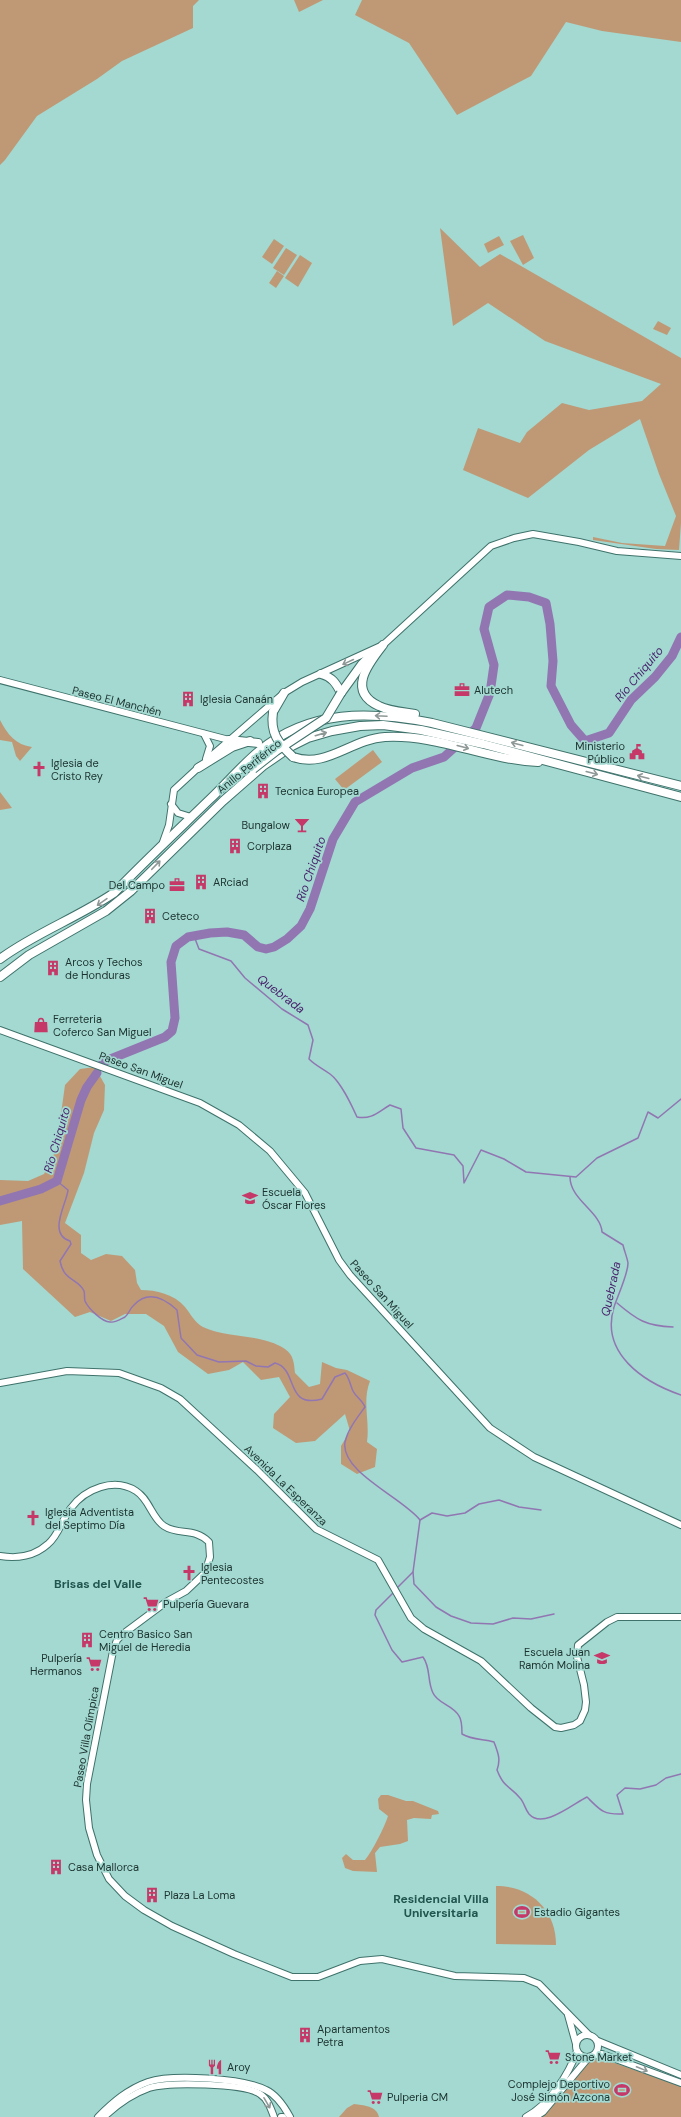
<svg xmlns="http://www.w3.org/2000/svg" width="681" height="2117" viewBox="0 0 681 2117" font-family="'DM Sans',sans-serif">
<rect width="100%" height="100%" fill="#a3d9d1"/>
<g fill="#bf9976">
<polygon points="0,0 199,0 193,6 193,28 122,61 97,79 37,116 5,160 0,165"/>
<polygon points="294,0 323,0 299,12"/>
<polygon points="362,0 681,0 681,42 602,31 566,22 531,76 457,115 409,43 355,15"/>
<polygon points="440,228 480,267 500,254 681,358 681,523 679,550 656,549 593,540 593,537 622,543 665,546 676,516 659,474 640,419 589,450 528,498 463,470 478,428 520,443 527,432 562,403 589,410 642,401 661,384 545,341 488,303 453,326"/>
<polygon points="523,235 534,258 523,265 510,241"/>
<polygon points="499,236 504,245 488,253 484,244"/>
<polygon points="274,239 284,246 272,264 262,257"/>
<polygon points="286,248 297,255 284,275 273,268"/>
<polygon points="300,255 312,263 298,287 285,278"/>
<polygon points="277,271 284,276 276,288 269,283"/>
<polygon points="658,321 671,328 667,335 653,329"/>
<path d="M0,720C7,734 16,745 32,747L20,761L16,756L12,742L0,740Z"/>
<polygon points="373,750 382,762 344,790 335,779"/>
<polygon points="0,792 12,808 0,810"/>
<path d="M95,1067L105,1085L104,1110L94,1133L84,1173L65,1223L81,1235V1253L91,1260L106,1254L122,1256L135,1270L137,1283L141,1290C156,1290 174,1294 185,1307C190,1313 195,1323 203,1327C228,1339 261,1333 285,1349C294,1355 294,1364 295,1373L309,1387L320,1384L322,1362L336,1368L347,1370L370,1381C362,1402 370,1420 367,1442L377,1449L375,1467L357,1474L341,1464V1446L350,1431L345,1414L315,1441L296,1443L273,1428L274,1414L290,1397L279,1377L261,1380L243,1362L229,1370L208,1374L178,1352L164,1326L146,1314H125L111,1321L90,1312L75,1317L23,1269L22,1221L0,1225V1180L28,1181L44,1174L56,1150L65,1085L80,1069Z"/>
<path d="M381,1795H388L406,1801H413L438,1811L439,1814L432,1815L431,1819L414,1818L407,1820L408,1841L400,1844L380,1847L375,1853L377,1872L353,1871L345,1868L342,1858L346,1854L353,1860H365C372,1852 385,1826 388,1816L379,1809L378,1799Z"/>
<path d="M496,1886C531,1886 556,1910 556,1945L496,1944Z"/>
<polygon points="595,2059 603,2059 681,2086 681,2117 537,2117 586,2064"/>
<path d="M354,2104C363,2105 377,2106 379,2117H339L347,2108Z"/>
</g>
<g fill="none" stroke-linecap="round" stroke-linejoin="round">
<g stroke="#9176b2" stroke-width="1.5">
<path d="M194,936L199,949L231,961L245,978L282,1009L308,1025L313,1040L309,1059C316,1066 322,1068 330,1074C341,1082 351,1104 357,1117C372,1120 379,1111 390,1105L401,1109L403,1128L416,1148L454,1155L463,1166L464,1183L481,1150L504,1159L526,1172L576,1177L597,1158L638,1138L648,1112L658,1118L681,1099"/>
<path d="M570,1177C570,1200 601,1212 602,1232L623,1245C624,1250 627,1257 628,1263C628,1274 618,1295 614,1307C600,1353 643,1382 681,1395"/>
<path d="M57,1181L68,1190C67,1203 47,1234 70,1241L71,1244L60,1261C64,1282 78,1278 84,1291C85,1294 84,1298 85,1301C88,1308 102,1322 110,1322C115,1323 121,1319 125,1317C129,1314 130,1308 134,1305C148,1290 164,1298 177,1310L181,1338L197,1355L219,1362L246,1361L256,1366L268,1367L275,1363C299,1369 284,1409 322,1399L335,1377L345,1373C350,1379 350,1385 353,1391C356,1397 362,1400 365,1407C357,1418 348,1429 345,1442C340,1472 403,1498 420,1520L413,1572L397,1588"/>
<path d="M617,1303C637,1320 646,1326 673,1327"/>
<polyline points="420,1520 432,1513 447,1516 465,1513 479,1504 499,1500 519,1507 541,1510"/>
<polyline points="413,1572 414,1584 436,1607 451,1616 471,1623 493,1624 513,1618 531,1619 554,1614"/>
<path d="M393,1593L376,1610L375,1615L392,1650L402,1662L423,1657C431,1668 427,1681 433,1693C438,1704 453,1705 459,1716C462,1720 462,1729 462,1734C472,1740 483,1739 494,1742C498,1753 501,1759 497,1770C504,1788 509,1785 520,1798C524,1802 525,1809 529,1814C543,1830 574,1803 587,1797C600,1810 603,1815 623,1814L617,1795L625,1788L640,1789L656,1785L666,1778L681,1774"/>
</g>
<g stroke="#9176b2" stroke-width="9">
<polyline points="103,1062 165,1037 172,1031 175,1018 171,962 176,946 188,937 210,933 227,932 244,935 258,947 266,949 274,947 287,939 301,926 310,909 333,839 355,802 412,768 444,757 476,728 490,693 494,665 484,629 489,607 507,595 529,597 546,603 550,624 553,661 551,686 571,725 585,741 609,733 631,700 655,677 672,656 681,637"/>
<polyline points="0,1201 41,1189 57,1181 81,1100 87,1087 97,1073"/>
</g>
<defs>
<g id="secondary">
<polyline points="0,680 229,740"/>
<polyline points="204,734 210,746 206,759"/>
<polyline points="210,757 284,693 302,682 383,645 491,546 514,538 533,534 579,542 617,551 681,556"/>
<polyline points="171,804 178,813 191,817"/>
<polyline points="163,842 169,825 174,790 200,766"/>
<polyline points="0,1030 200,1103 239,1125 270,1151 305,1193 339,1260 350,1275 490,1428 534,1457 681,1525"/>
<polyline points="0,1383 67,1371 119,1373 161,1388 180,1399 257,1470 316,1529 378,1560 411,1618 424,1629 481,1661 531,1708 555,1727 561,1728 574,1725 580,1721 585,1710 586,1702 584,1685 577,1657 578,1645 607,1622 617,1617 681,1617"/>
<path d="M0,1556C17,1559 35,1556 48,1544C59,1535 62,1519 71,1508C85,1489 114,1477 136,1491C149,1499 152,1518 164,1526C179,1536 194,1527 209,1542L210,1557L205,1573L186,1591L166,1602L123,1634L117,1640L113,1651L87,1784L86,1800L89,1828L97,1855L109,1879L125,1896L144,1910L172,1926L234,1954L292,1977H318L360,1961L382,1959L455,1976L524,1978L539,1984L589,2035"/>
<polyline points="568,2015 576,2044"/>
<circle cx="587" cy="2046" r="11"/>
<polyline points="598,2041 681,2075"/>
<polyline points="592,2056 602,2054 681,2083"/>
<path d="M105,2116C118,2104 132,2094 149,2088C168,2082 244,2083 260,2094C268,2099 271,2109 274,2117"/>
<path d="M98,2117C113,2102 128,2089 148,2082C172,2074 243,2078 266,2090C277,2095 284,2106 290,2117"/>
<polyline points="281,2117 283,2117"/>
<path d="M526,2117C549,2105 569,2074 577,2051"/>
<polyline points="535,2117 543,2112 589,2057"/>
</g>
<g id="highway">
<path d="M383,645C369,663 346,691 379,706C389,711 403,712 415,714"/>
<path d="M321,674C332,677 336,683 341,693"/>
<polyline points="341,693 362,664 372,654"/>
<polyline points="273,712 284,693"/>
<polyline points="229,740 258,743"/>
<path d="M293,757C326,769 351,739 385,737C438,734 486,760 538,762"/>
<polyline points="198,768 232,747 250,741"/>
<path d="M0,959C35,933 77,918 114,893C145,861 177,831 209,800C226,784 241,766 259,751C310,709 370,711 432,723L681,786"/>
<polyline points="0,977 29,955 106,911 131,891 223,801 263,766 292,746 308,738 332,731 360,726 383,725 421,730 483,744 681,797"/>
</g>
</defs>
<use href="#secondary" stroke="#3e726b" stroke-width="8"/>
<use href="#highway" stroke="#3e726b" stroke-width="10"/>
<use href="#secondary" stroke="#fff" stroke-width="6"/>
<use href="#highway" stroke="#fff" stroke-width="8"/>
<defs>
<g id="highway-bridge">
<path d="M273,712C270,733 278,743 293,757"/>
<polyline points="253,769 276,751 326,718 341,693"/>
</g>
</defs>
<use href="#highway-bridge" stroke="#3e726b" stroke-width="10" stroke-linecap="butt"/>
<use href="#highway-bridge" stroke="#fff" stroke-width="8"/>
</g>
<defs><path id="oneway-shaft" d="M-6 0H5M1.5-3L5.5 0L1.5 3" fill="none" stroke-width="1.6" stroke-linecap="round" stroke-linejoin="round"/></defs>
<g stroke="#8e9897">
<use href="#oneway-shaft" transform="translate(348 662) rotate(155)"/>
<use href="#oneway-shaft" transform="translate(381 716) rotate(-177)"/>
<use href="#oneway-shaft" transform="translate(321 734) rotate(-16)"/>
<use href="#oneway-shaft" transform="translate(517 744) rotate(-165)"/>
<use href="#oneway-shaft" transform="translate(463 747) rotate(15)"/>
<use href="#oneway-shaft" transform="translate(592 773) rotate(15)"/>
<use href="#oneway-shaft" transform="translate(643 777) rotate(-165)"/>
<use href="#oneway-shaft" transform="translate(156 865) rotate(-46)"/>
<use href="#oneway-shaft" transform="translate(102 902) rotate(145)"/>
<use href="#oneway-shaft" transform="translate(642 2069) rotate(22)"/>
<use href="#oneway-shaft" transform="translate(267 2103) rotate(60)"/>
</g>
<defs>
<symbol id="office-bare" viewBox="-9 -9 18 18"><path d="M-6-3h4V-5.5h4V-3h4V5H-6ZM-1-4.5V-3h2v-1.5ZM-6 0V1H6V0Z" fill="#c53868" stroke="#a3d9d1" stroke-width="2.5" paint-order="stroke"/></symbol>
<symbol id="building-bare" viewBox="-9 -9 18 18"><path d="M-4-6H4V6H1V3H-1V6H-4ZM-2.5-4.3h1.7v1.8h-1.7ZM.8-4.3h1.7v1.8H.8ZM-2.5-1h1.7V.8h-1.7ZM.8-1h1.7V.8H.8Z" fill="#c53868" stroke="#a3d9d1" stroke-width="2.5" paint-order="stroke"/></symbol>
<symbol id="civic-bare" viewBox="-9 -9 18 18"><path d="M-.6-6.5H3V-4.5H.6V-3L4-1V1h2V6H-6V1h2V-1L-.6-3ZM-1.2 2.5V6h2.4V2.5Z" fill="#c53868" stroke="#a3d9d1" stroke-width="2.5" paint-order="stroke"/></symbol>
<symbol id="church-bare" viewBox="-9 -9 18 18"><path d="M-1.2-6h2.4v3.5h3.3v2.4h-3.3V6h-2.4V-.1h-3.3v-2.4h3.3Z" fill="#c53868" stroke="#a3d9d1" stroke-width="2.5" paint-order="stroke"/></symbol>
<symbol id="bar-bare" viewBox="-9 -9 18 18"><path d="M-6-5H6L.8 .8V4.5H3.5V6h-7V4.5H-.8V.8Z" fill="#c53868" stroke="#a3d9d1" stroke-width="2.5" paint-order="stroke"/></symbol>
<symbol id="shop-bare" viewBox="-9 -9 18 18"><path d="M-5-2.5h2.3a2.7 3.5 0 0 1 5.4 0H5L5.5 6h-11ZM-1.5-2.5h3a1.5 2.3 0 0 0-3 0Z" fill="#c53868" stroke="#a3d9d1" stroke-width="2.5" paint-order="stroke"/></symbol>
<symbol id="school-bare" viewBox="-9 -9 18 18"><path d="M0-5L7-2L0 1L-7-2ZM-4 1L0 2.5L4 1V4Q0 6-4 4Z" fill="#c53868" stroke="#a3d9d1" stroke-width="2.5" paint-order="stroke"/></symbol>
<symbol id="supermarket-bare" viewBox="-9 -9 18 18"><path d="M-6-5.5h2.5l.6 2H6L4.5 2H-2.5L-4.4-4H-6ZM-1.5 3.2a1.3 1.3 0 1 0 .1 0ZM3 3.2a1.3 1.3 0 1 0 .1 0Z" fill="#c53868" stroke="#a3d9d1" stroke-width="2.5" paint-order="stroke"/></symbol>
<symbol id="stadium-bare" viewBox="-9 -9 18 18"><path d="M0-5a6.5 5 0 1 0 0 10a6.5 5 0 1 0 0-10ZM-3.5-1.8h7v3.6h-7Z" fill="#c53868" stroke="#a3d9d1" stroke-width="2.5" paint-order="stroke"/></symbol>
<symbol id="restaurant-bare" viewBox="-9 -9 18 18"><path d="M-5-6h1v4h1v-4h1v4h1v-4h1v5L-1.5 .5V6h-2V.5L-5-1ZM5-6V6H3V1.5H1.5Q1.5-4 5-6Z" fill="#c53868" stroke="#a3d9d1" stroke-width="2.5" paint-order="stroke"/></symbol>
</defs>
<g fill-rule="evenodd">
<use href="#office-bare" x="451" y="679" width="22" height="22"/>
<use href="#building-bare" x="177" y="688" width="22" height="22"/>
<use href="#civic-bare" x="626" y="741" width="22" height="22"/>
<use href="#church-bare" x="28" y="758" width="22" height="22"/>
<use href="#building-bare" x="252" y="780" width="22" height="22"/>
<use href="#bar-bare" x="291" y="814" width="22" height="22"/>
<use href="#building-bare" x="224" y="835" width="22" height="22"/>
<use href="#building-bare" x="190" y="871" width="22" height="22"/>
<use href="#office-bare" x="166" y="874" width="22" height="22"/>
<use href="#building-bare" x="139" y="905" width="22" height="22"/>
<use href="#building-bare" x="42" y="957" width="22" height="22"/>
<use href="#shop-bare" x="30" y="1014" width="22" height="22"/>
<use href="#school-bare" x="239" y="1187" width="22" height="22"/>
<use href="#church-bare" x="22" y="1507" width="22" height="22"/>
<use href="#church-bare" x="178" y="1562" width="22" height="22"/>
<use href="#supermarket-bare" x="140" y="1593" width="22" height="22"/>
<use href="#building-bare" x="76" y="1629" width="22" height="22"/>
<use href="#school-bare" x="591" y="1647" width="22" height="22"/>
<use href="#supermarket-bare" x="83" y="1653" width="22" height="22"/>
<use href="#building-bare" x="45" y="1856" width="22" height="22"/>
<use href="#building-bare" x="141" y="1884" width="22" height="22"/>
<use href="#stadium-bare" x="511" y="1901" width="22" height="22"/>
<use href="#building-bare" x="294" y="2024" width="22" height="22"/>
<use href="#supermarket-bare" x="542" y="2046" width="22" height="22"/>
<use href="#restaurant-bare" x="204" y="2056" width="22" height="22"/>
<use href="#stadium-bare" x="611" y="2079" width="22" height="22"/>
<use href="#supermarket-bare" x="364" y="2086" width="22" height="22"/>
</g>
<g text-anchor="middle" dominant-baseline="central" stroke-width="3.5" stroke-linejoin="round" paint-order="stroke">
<g font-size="11" fill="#1c322f" stroke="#a3d9d1" text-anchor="start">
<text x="474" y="690">Alutech</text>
<text x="200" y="699">Iglesia Canaán</text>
<text x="625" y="746" text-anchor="end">Ministerio<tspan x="625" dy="13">Público</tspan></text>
<text x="51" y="763">Iglesia de<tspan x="51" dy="13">Cristo Rey</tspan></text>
<text x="275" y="791">Tecnica Europea</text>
<text x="290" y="825" text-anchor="end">Bungalow</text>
<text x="247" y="846">Corplaza</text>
<text x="213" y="882">ARciad</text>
<text x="165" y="885" text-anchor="end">Del Campo</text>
<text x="162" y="916">Ceteco</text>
<text x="65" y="962">Arcos y Techos<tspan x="65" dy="13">de Honduras</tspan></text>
<text x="53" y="1019">Ferreteria<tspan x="53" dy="13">Coferco San Miguel</tspan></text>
<text x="262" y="1192">Escuela<tspan x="262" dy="13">Óscar Flores</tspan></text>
<text x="45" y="1512">Iglesia Adventista<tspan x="45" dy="13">del Septimo Día</tspan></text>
<text x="201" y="1567">Iglesia<tspan x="201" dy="13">Pentecostes</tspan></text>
<text x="163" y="1604">Pulpería Guevara</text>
<text x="99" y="1634">Centro Basico San<tspan x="99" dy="13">Miguel de Heredia</tspan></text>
<text x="590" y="1652" text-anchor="end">Escuela Juan<tspan x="590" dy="13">Ramón Molina</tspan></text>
<text x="82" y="1658" text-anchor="end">Pulpería<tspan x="82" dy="13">Hermanos</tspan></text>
<text x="68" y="1867">Casa Mallorca</text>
<text x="164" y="1895">Plaza La Loma</text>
<text x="534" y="1912">Estadio Gigantes</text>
<text x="317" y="2029">Apartamentos<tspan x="317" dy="13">Petra</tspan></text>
<text x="565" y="2057">Stone Market</text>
<text x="227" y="2067">Aroy</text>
<text x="610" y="2084" text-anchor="end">Complejo Deportivo<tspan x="610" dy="13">José Simón Azcona</tspan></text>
<text x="387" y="2097">Pulperia CM</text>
</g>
<g font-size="11" fill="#1c322f" stroke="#a3d9d1">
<text transform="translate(117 701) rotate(14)">Paseo El Manchén</text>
<text transform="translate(249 766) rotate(-39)">Anillo Periférico</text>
<text transform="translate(141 1070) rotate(20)">Paseo San Miguel</text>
<text transform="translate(382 1294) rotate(48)">Paseo San Miguel</text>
<text transform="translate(286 1485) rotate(44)">Avenida La Esperanza</text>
<text transform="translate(86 1737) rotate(-80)">Paseo Villa Olímpica</text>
</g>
<g font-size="12" font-style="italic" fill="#4a256e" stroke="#a3d9d1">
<text transform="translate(639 674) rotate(-50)">Río Chiquito</text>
<text transform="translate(311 869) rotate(-71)">Río Chiquito</text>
<text transform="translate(281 994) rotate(37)">Quebrada</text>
<text transform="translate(57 1140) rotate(-74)">Río Chiquito</text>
<text transform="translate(611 1289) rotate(-78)">Quebrada</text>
</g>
<g font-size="12" font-weight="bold" fill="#21554f" stroke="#a3d9d1">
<text x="98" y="1584">Brisas del Valle</text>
<text x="441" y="1899">Residencial Villa<tspan x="441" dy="14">Universitaria</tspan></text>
</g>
</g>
</svg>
